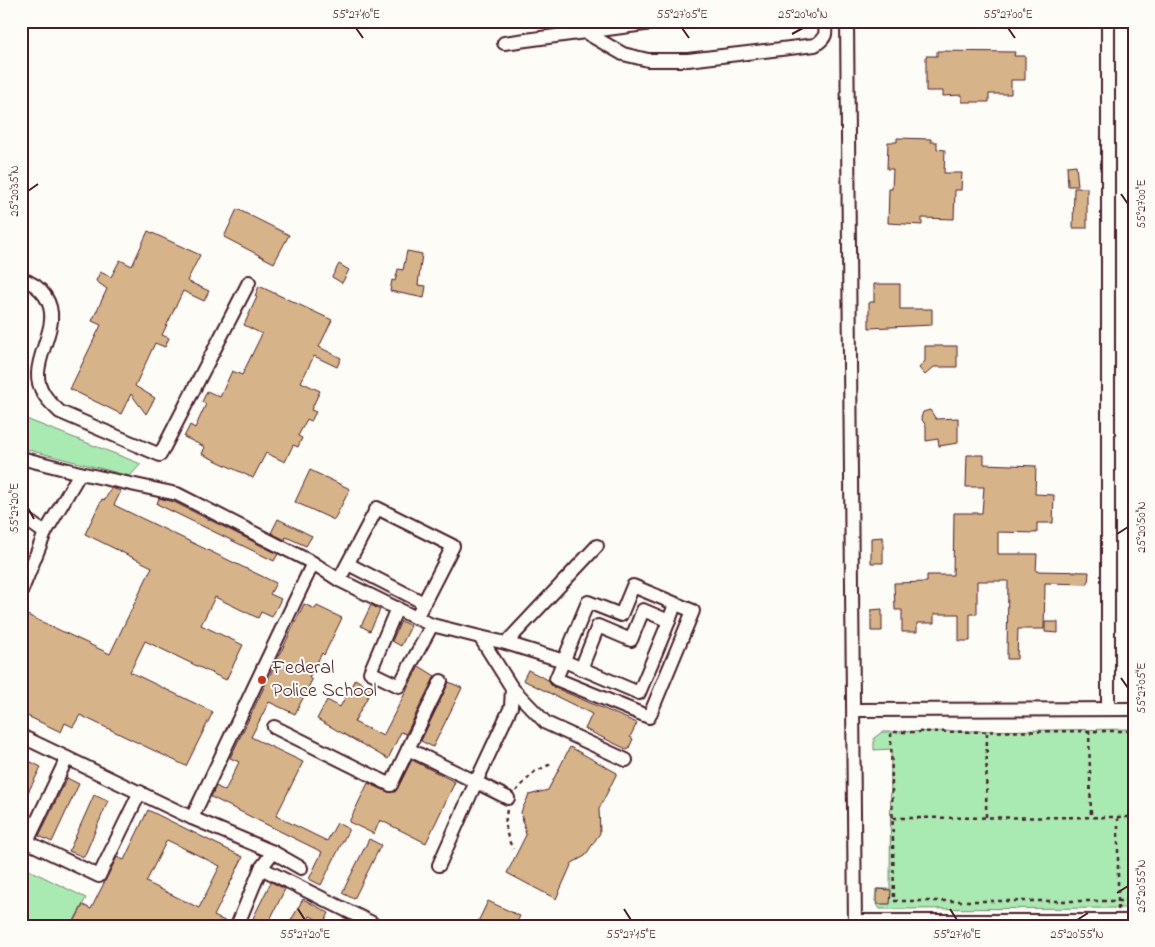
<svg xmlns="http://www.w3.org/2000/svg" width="1155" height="947" viewBox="0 0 1155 947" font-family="'Indie Flower',sans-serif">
<rect width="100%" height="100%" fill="#fdfcf7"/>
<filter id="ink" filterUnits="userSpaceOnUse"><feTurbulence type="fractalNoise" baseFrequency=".02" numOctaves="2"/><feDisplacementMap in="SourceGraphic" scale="10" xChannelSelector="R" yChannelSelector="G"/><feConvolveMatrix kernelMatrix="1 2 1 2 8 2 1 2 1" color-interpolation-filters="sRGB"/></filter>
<g filter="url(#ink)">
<g fill="#a9eab3" stroke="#7a846f">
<polygon points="21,417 141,464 130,476 21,448"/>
<polygon points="1134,729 1134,908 880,909 875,901 876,889 890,889 891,749 874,750 874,738 882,732"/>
<polygon points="21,866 86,898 71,926 21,926"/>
</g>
<g fill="#d7b389" stroke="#4a1f2b" fill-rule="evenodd">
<polygon points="937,51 1015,52 1014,56 1025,56 1025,80 1011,80 1011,94 989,94 989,102 962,102 962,95 943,96 943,91 926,91 926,56 937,56"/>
<polygon points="897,138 931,139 931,142 937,142 937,149 945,150 944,173 962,173 961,190 955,190 954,219 922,218 922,225 888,223 889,189 892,189 893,169 887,169 888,142 897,142"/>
<polygon points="1076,165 1078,186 1068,186 1067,166"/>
<polygon points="1074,188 1087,188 1087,228 1073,228"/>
<polygon points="237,209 289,235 274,263 224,237"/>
<polygon points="148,231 200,255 187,281 209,291 204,301 183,291 162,335 169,338 165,347 155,343 135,386 155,398 146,414 131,394 121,414 70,389 101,325 92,321 107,289 96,281 100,272 111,277 120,260 132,266"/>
<polygon points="407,251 422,254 418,285 426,286 424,298 390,291 392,280 395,281 398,269 403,270"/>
<polygon points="339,264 349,270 342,283 332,277"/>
<polygon points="874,284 900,284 900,309 932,309 932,325 869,328 869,302 874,302"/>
<polygon points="259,286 332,320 319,347 341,358 337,367 314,356 301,382 320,391 311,410 316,412 311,421 307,419 298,436 302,438 298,447 293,445 285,462 266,453 253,478 202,454 205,447 184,437 190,425 195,428 206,404 202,402 207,391 220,397 232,371 242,375 262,334 244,325 257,297 255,296"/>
<polygon points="925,346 957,346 957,367 934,367 925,375 919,368 925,361"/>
<polygon points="930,410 936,419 958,418 958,443 939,446 938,439 926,441 926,426 921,418 923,412"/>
<polygon points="967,455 984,455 984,464 1036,466 1035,494 1054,495 1053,523 1037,523 1037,533 998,532 998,554 1037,554 1036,571 1089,572 1088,584 1045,583 1044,629 1018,629 1017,659 1007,659 1008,581 977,581 977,614 970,614 970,641 959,641 959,614 934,614 934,623 917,623 917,632 902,632 902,610 895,610 894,583 927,582 927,575 953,575 954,513 982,513 984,487 966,487"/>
<polygon points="310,470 350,489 334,520 295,502"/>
<polygon points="111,488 121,491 114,505 276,583 270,594 281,599 272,617 261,612 258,618 215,597 201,625 243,645 226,680 145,641 130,672 213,712 186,766 80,715 73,727 65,723 61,732 21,713 21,612 110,654 152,567 85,534 102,499 105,500"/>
<polygon points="159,498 174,502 278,554 274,561 157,504"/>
<polygon points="278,519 312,536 306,546 286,537 285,540 271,533"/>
<polygon points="883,537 883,563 871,563 871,538"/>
<polygon points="304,604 315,609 317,606 342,618 324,655 322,653 309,678 312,680 295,714 269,702 251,737 303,762 276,816 327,841 337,823 349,829 321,885 309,879 322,852 211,797 216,786 225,791 239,762 230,758"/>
<polygon points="371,605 380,610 370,631 361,626"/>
<polygon points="882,609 882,631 871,631 871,610"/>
<polygon points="401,621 411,626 401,646 392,641"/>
<polygon points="1045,622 1058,622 1058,633 1045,632"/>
<polygon points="419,666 435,676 406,734 401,732 388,759 317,719 327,700 340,707 355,679 372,689 354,722 383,736"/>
<polygon points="528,670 548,680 553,687 637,723 630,737 633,739 628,750 585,729 592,714 523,680"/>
<polygon points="449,682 462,688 433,747 421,741"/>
<polygon points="570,747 617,773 599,809 600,833 585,856 572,863 556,899 507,873 526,835 521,812 529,795 548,790"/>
<polygon points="25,759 41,767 21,806 21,766"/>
<polygon points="412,760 455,782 426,843 380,820 374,834 349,822 368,783 388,792 395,792"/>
<polygon points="67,778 79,784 52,842 39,836"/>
<polygon points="94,795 108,801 84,857 69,851"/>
<path d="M148,810L243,857L214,916L229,923V926H81L74,922L83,905L91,909L117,857L124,860ZM167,840L220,866L199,908L146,882Z"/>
<polygon points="369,839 381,845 354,899 342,893"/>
<polygon points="271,882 285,889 267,926 249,926"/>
<polygon points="877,889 891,890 890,904 877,904"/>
<polygon points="303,899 329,913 324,923 310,916 305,926 288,926"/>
<polygon points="488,901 520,916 515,926 476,926"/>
</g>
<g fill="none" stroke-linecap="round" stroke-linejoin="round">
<defs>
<g id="minor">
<polyline points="584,21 585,32 667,21"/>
<polyline points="847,21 855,926"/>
<path d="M504,43L585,32L623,54L648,60H688L815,45C826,38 827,34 824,21"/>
<path d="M21,279C32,282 39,287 45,296C62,321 39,347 38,373C37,390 49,402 60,412L160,455L249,282"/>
<polyline points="21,458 80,473 45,533 21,516"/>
<polyline points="80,473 177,494 313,563 339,580 416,618 432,625 480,637"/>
<polyline points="597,546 506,643 480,637 512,688 546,723 626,760"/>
<polyline points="348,564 424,603"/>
<polyline points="339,580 377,508 453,546 416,618"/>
<polygon points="633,586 693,611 649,717 556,679 588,602 621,615"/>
<polyline points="21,592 45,533"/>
<polyline points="397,608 370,672 399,686 432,625"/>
<polyline points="506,643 564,661 639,693 669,621"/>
<polyline points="581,669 598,626 631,640 643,610 669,621 675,604"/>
<polyline points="441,681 408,749 476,782 511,707 512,688"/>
<polyline points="1108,709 1108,21"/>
<polyline points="854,710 1134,709"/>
<polyline points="274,727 391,785 408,749"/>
<polyline points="21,736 67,758"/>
<polyline points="192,818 313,563"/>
<polyline points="21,839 99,876 140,792"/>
<polyline points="27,842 67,758 192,818 273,852 301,868"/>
<polyline points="273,852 261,868 372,923"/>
<polyline points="439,865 476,782 508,798"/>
<polyline points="855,921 1134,921"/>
<polyline points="237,926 261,868"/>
</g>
</defs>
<use href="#minor" stroke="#4a1f2b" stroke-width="16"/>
<g stroke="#4a1f2b" stroke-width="2.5" stroke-dasharray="4 4" stroke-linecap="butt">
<polyline points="1089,730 1091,818"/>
<polyline points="516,791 534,772 551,764"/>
<path d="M507,810C504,824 506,836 513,849"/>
<polyline points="986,817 987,732"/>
<polyline points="1118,817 1118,901 894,901 891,732 1134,731"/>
<polyline points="893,818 1134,817"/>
<polyline points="1118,910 1118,901 1134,901"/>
</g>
<use href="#minor" stroke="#fdfcf7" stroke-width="12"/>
</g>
</g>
<path fill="none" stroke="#4a1f2b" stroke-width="2" d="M356,28L363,38M682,28L689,38M1008,28L1015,38M792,34L803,28M28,191L38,184M1121,194L1128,204M28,508L34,519M1117,534L1128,527M1121,678L1128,688M1117,893L1128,886M298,909L305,920M624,909L631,920M950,909L957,920M1077,920L1088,913"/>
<circle fill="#c8321e" stroke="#fdfcf7" stroke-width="2" cx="262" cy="680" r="5"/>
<g text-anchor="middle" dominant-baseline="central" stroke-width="4" stroke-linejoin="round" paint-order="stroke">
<g font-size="20" fill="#4a1f2b" stroke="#fdfcf7" text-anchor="start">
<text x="272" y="668">Federal<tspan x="272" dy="23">Police School</tspan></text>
</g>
</g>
<rect width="1155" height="947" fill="none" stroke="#fdfcf7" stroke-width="55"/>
<rect x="28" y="28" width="1100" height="892" fill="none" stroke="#4a1f2b" stroke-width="2"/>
<g font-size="12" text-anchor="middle" fill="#4a1f2b">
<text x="356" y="18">55°27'10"E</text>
<text x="682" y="18">55°27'05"E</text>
<text x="803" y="18">25°20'40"N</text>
<text x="1008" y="18">55°27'00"E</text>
<text transform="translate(14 191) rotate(-90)" y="4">25°20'35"N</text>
<text transform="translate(1141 204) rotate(-90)" y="4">55°27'00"E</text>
<text transform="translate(14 508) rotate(-90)" y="4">55°27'20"E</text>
<text transform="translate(1141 527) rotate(-90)" y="4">25°20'50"N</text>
<text transform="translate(1141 688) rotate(-90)" y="4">55°27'05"E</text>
<text transform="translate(1141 886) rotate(-90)" y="4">25°20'55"N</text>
<text x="305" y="938">55°27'20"E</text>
<text x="631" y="938">55°27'15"E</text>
<text x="957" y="938">55°27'10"E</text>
<text x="1077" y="938">25°20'55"N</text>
</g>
</svg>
